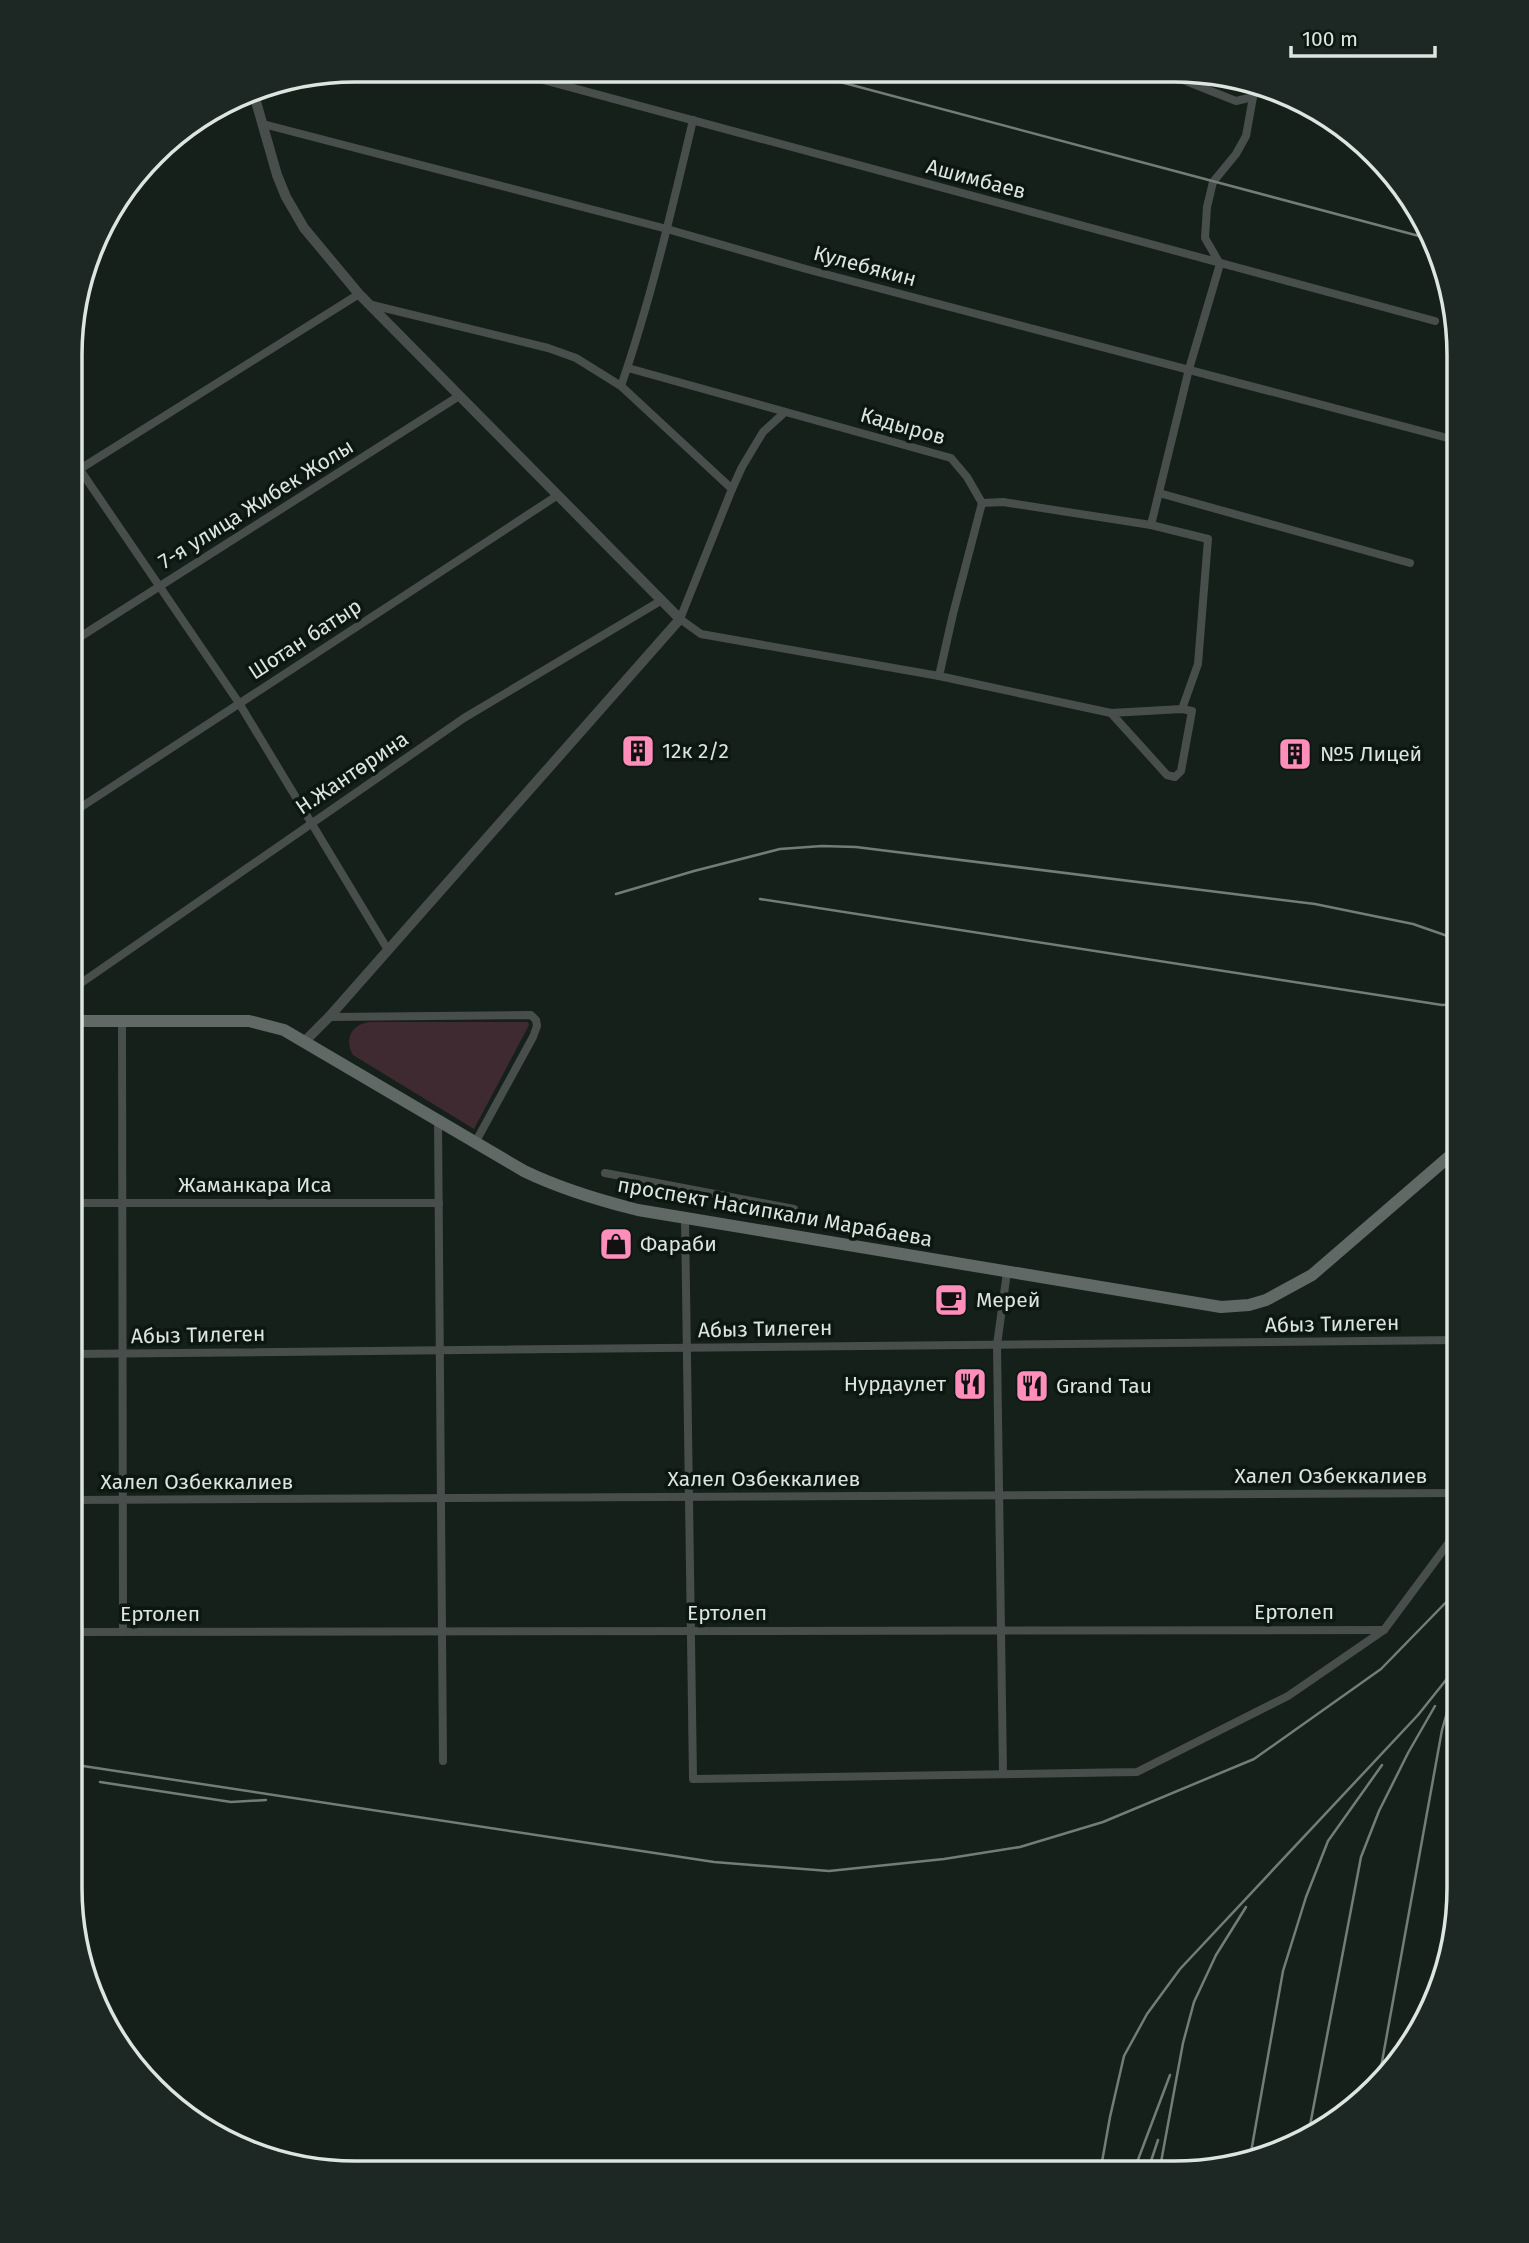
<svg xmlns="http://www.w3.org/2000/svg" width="1529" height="2243" viewBox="0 0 1529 2243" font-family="'Fira Sans',sans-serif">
<rect width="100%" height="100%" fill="#15201b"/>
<path fill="#3f2a31" d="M369,1022H528L529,1025L474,1129L353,1055C344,1039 351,1025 369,1022Z"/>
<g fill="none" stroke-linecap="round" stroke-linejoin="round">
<g stroke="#484e4b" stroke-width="8">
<polyline points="507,70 1435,321"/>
<polyline points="1163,72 1236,101 1253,97 1258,85"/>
<polyline points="263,124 667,229 806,269 1459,441"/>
<polyline points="368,304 548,348 576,358 621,386 732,489 680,619 701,634 939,676 953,614 982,503"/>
<polyline points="628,368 951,458 967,477 982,503 1003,502 1151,525 1208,539 1198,664 1182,709"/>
<path d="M621,386C651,299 672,209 693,120"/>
<polyline points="72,458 239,703 388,950"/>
<polyline points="72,474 359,294"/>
<polyline points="732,489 742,467 763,432 785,412"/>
<polyline points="1159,493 1410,563"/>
<polyline points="1151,525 1189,369 1220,264 1205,238 1207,207 1213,182 1236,154 1246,136 1253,97"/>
<polyline points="72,642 459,396"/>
<polyline points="939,676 1111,713 1182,709 1192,711 1181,771 1175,777 1167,775 1111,713"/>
<polyline points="72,813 558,495"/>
<polyline points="71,990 464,718 662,600"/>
<polyline points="329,1017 531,1015 536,1020 537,1026 533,1037 475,1143"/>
<polyline points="122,1022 123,1632"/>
<polyline points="438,1120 443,1761"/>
<polyline points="605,1173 794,1209"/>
<polyline points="71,1203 439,1203"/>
<polyline points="685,1218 693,1779 1137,1772 1288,1696 1384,1630 1459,1529"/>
<polyline points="71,1354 1459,1340"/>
<polyline points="71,1500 1459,1493"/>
<polyline points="70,1632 1384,1630"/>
<polyline points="1003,1774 997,1345 1007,1272"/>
</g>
<polyline stroke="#484e4b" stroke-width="10" points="253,91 277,175 286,197 304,228 359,294 680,619 329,1017 305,1041"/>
<path stroke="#606965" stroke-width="12" d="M71,1021H249L284,1030L524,1171C561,1189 598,1200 638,1210L1221,1307L1249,1305L1266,1300L1312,1275L1459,1148"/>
<g stroke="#737d78" stroke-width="2.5">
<polyline points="799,71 1434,240"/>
<polyline points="616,894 694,871 780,849 822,846 856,847 1315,904 1413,924 1459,940"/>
<polyline points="760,899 1442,1005 1459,1004"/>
<polyline points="70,1764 714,1862 829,1871 944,1859 1020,1847 1103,1822 1254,1759 1381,1669 1458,1590"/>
<polyline points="100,1782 231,1802 266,1800"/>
<polyline points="1378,2084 1442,1730 1450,1702 1458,1685"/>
<polyline points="1308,2136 1361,1857 1379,1811 1408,1753 1435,1706"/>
<polyline points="1250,2158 1283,1971 1306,1897 1328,1841 1382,1765"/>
<polyline points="1100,2173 1110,2117 1124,2056 1147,2014 1180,1969 1418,1715 1458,1665"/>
<polyline points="1133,2173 1170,2075"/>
<polyline points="1147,2173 1158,2140"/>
<polyline points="1159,2173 1183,2043 1194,2002 1216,1955 1246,1907"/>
</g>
</g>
<defs>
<symbol id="building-square" viewBox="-11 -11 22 22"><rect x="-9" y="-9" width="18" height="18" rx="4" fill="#ff8ebb" stroke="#0c1712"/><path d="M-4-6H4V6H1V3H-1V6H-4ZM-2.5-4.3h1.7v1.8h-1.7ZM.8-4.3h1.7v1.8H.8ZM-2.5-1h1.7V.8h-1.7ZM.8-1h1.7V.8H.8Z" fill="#111"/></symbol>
<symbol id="shop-square" viewBox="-11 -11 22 22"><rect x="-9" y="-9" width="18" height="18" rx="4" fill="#ff8ebb" stroke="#0c1712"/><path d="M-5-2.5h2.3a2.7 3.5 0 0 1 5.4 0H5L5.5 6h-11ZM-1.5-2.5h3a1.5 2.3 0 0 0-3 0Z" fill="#111"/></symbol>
<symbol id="cafe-square" viewBox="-11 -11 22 22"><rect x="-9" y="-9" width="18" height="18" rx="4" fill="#ff8ebb" stroke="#0c1712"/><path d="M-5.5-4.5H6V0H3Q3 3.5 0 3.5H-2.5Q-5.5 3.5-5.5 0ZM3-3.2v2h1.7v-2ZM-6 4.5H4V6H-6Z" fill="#111"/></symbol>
<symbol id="restaurant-square" viewBox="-11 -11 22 22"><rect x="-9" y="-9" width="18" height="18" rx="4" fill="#ff8ebb" stroke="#0c1712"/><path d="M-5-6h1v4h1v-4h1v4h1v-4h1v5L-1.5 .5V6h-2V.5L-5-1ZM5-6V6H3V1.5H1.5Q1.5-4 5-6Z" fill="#111"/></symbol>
</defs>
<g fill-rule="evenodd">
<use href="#building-square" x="619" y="732" width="38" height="38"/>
<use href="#building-square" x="1276" y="735" width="38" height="38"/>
<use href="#shop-square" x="597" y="1225" width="38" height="38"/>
<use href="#cafe-square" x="932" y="1281" width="38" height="38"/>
<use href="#restaurant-square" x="951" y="1365" width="38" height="38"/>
<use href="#restaurant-square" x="1013" y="1367" width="38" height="38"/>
</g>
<g text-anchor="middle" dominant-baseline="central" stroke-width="7" stroke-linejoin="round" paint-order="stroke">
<g font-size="21" fill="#dde5e1" stroke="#0c1712">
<text transform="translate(976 179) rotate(15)">Ашимбаев</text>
<text transform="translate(865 266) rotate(15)">Кулебякин</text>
<text transform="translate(903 426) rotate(16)">Кадыров</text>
<text transform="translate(256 504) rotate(-32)">7-я улица Жибек Жолы</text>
<text transform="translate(305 639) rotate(-33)">Шотан батыр</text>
<text transform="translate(352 773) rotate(-34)">Н.Жантөрина</text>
<text x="255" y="1185">Жаманкара Иса</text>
<text transform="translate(775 1212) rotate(10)">проспект Насипкали Марабаева</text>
<text transform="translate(1332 1324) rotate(-1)">Абыз Тилеген</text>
<text transform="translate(765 1329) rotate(-1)">Абыз Тилеген</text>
<text transform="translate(198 1335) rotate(-1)">Абыз Тилеген</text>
<text x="1331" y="1476">Халел Озбеккалиев</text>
<text x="764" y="1479">Халел Озбеккалиев</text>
<text x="197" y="1482">Халел Озбеккалиев</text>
<text x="1294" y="1612">Ертолеп</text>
<text x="727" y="1613">Ертолеп</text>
<text x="160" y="1614">Ертолеп</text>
</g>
<g font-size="21" fill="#dde5e1" stroke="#0c1712" text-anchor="start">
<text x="662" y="751">12к 2/2</text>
<text x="1320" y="754">№5 Лицей</text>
<text x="640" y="1244">Фараби</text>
<text x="976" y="1300">Мерей</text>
<text x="946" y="1384" text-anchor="end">Нурдаулет</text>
<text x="1056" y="1386">Grand Tau</text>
</g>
</g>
<path d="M0 0H1529V2243H0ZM355 82H1174A273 273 0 0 1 1447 355V1888A273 273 0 0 1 1174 2161H355A273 273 0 0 1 82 1888V355A273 273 0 0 1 355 82Z" fill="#1d2723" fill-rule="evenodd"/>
<path fill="none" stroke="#dde5e1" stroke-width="3.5" d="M355 82H1174A273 273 0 0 1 1447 355V1888A273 273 0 0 1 1174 2161H355A273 273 0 0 1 82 1888V355A273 273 0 0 1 355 82Z"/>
<path d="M1291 46v10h144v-10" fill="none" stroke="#dde5e1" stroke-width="3.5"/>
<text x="1302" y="46" font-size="21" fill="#dde5e1" stroke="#0c1712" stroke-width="5" paint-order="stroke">100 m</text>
</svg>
